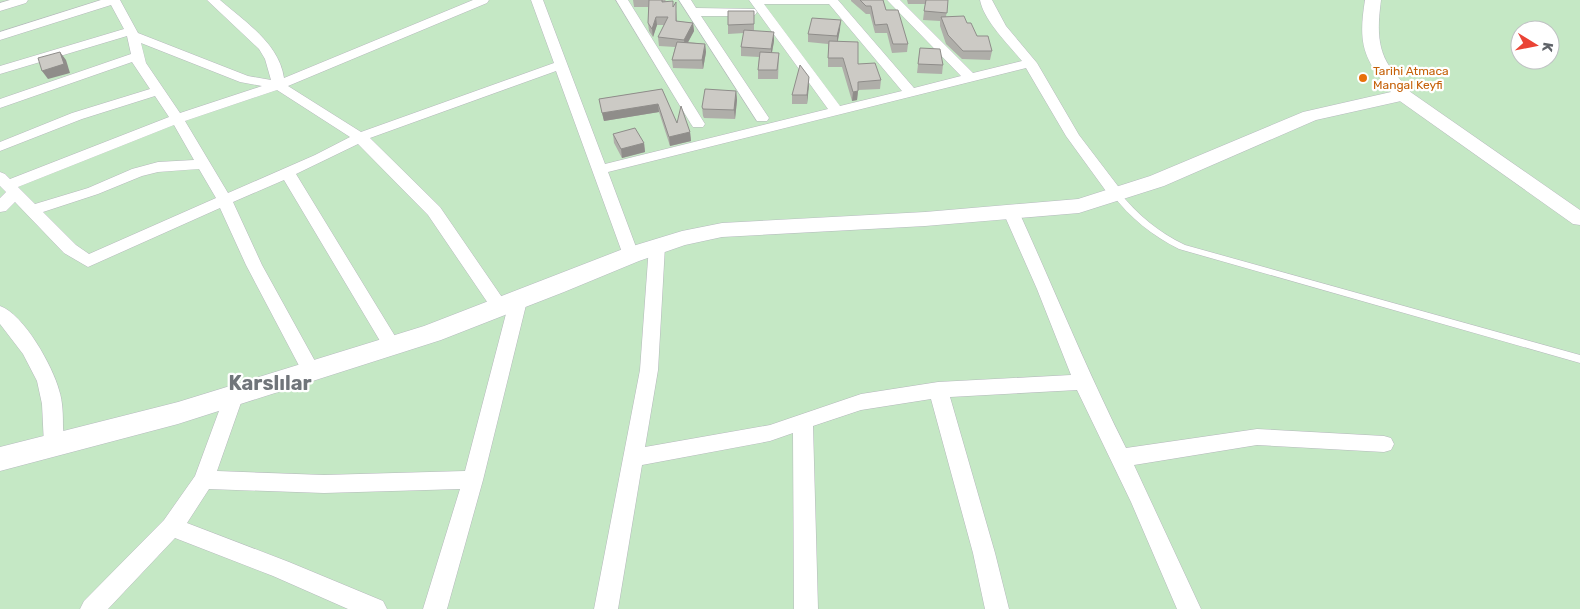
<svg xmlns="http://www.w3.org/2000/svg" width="1580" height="609" viewBox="0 0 1580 609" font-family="Rubik,sans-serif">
<rect width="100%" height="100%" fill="#f1efe8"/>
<path fill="#c5e8c5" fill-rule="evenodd" d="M0,0H1580V609H0ZM1520,30H1550V60H1520Z"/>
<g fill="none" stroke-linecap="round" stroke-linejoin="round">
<defs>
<path id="service" d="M1113,192H1119C1138,215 1158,232 1185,245L1580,355V363L1179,249C1153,236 1130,218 1112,194Z"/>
<g id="minor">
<polygon points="10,0 28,0 26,3 0,11 0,3"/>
<path d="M101,0H120L138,33L248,76L271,80L265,59L259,49L207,0H220C244,21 279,43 284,78L473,0H489L487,3L288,86L361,132L554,63L531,0H543L605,164L828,109L749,0H838L914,88L961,76L887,0H900L973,73L1022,61C1009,45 984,21 980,0H992L1006,26L1037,63L1079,135L1124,194L1121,198H1111L1066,136L1026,68L608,172L639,255L637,259L631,261L625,259L623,255L556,71L370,138L440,207L508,306L512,297L518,295L524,297L527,301L483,480L447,609H423L460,489L324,493L209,489L187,523L289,562L383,601L387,609H348L273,576L175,538L108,609H80L84,601L164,520L195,476L226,392L233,389L240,392L243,397L217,471L324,475L465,471L507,310L500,313L494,312L428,215L358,144L296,174L398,341L401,346L398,351L392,353L386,351L284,180L233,202L262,265L321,372L319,377L312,379L305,377L246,265L220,208L88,267L64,253L15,202L6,211L0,212V198L6,192L0,186V172L5,174L10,179L169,117L155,96L82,119L0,151V142L72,113L150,89L132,62L0,108V99L131,54L127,36L0,74V66L124,29L111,5L0,40V32ZM764,4H829L902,91L840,106ZM141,43L240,82L262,86L180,113L146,63ZM277,90L350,137L315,155L228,193L185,121ZM174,125L194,160L158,162L132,169L88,188L35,204L18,187ZM199,169L216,198L89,254L76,245L43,212L98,194L142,176L158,172Z"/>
<polygon points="616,0 628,0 705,124 703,127 693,127 691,124"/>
<polygon points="679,0 691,0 696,8 755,9 757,12 755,15 751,16 701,16 769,118 767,121 757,121"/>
<path d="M1011,207L1017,208L1019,212C1055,291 1087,371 1126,448L1257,429L1384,436L1391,438L1394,444L1391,450L1384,452L1257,445L1134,465L1201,609H1177L1131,502L1077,390L950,397L995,553L1009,609H985L973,553L931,399L861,410L813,426L818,609H794L793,433L770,441L642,465L618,609H594L640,370L649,246L651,242L657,240L663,242L665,246L658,370L645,447L770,425L861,394L938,382L1071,375L1037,289L1003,212L1005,208Z"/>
<path d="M0,306C24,314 53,367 59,390C63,402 63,416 63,428C64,437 65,443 61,451L54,453L47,451L44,445L42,404L37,381L23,354L0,324Z"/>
</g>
<polygon id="tertiary" points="1403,90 1409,91 1580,210 1580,225 1573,224 1397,99 1395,95 1397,91"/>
<path id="secondary" d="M1365,0H1381C1378,24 1376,47 1390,67C1397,77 1406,85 1412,95L1410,99L1316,120L1164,186L1079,213L925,226L722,237L685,245L639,261L564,292L441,340L178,424L0,471V447L178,402L424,326L623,249L682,231L722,223L925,212L1078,199L1150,176L1303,112L1391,92C1363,58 1358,44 1365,0Z"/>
</defs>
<use href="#service" stroke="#b5b8bc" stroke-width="1"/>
<use href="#minor" stroke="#b5b8bc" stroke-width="1"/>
<use href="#tertiary" stroke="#b5b8bc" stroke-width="1"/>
<use href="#secondary" stroke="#b6babf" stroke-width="1"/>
<use href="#service" fill="#fff" fill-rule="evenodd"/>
<use href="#minor" fill="#fff" fill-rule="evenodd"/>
<use href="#tertiary" fill="#fff" fill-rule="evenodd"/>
<use href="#secondary" fill="#fff" fill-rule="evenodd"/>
</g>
<g fill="#afaea9">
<polygon points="633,0 666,0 665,1 674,6 676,10 677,21 693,23 694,31 688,42 705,44 706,52 703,69 673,68 672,60 675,47 659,46 658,37 664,25 657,25 653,37 649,31 648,23 648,7 634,7"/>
<polygon points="851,0 883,0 886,10 908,44 907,52 892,53 887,33 875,33 870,14 866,14 851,1"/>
<polygon points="907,0 948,0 946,17 967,23 977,36 992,51 990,60 962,59 946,44 940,26 940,21 923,20 925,4 908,4"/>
<polygon points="754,11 754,31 774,41 772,53 779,53 778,79 758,79 758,70 759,57 741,56 741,47 744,33 728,34 728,25"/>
<polygon points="840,29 838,41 858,64 881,80 880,89 858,90 857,100 852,101 842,67 828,67 828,44 808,42 808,34"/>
<polygon points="920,48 943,65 942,74 917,73"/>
<polygon points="809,77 807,104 792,104 792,95"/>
<polygon points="662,89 677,123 690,132 691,141 670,146 659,112 604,121 599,99"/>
<polygon points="736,91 737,100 735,119 704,118 703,116 702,107"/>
<polygon points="613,134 644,143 645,152 622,158 614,143"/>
</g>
<g fill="#8f8d8a">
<polygon points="656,17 657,25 653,37 652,29"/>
<polygon points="841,20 840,29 837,44 837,36"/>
<polygon points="693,23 694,31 685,48 684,40"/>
<polygon points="774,32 774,41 771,57 771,49"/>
<polygon points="705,44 706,52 703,69 702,60"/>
<polygon points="60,52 66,60 70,73 48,79 42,71"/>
<polygon points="809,77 809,86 807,104 807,95"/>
<polygon points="736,91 737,100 735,119 734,110"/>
<polygon points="858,91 857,100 852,101 853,92"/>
<polygon points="658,104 659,112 604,121 602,113"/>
<polygon points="690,132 691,141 670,146 669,137"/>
<polygon points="644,143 645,152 622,158 621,149"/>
</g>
<g fill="#cccac5" stroke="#8f8d8a">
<polygon points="649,0 662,0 662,2 673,1 673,7 676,2 676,21 693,23 684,40 658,37 668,17 656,17 652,29 648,23"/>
<polygon points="860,0 883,0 886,10 898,10 908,44 893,44 887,24 875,25 871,6 866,6"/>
<polygon points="926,0 948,0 947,13 924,11"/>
<polygon points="728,11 754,11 754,24 728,25"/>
<polygon points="964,16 967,23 971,23 977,36 988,36 992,51 963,51 948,35 941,17"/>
<polygon points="812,18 841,20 837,36 808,34"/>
<polygon points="744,30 774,32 771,49 741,47"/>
<polygon points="829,41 858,42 858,64 875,63 881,80 858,82 858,91 853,92 843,58 828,58"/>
<polygon points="677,42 705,44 702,60 672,60"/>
<polygon points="920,48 940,49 943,65 918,64"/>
<polygon points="60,52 64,64 42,71 38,58"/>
<polygon points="760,52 779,53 777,70 758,70"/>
<polygon points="800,65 809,77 807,95 792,95"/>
<polygon points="662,89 677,123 681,106 690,132 669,137 658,104 602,113 599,99"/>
<polygon points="705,89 736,91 734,110 703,109 702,107"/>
<polygon points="635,128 644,143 621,149 613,134"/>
</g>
<circle fill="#e8710a" stroke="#fff" stroke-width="2" cx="1363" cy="78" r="5"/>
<g text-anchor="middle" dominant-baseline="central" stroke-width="4.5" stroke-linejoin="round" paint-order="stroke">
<g font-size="12" fill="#c56008" stroke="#fff" text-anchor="start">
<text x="1373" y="71">Tarihi Atmaca<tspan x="1373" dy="14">Mangal Keyfi</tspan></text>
</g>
<g font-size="20" font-weight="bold" fill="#70757a" stroke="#fff">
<text x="270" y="383">Karslılar</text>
</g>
</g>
<g transform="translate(1535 45) rotate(100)"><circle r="24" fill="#ffffff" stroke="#bfc1c3"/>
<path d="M0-4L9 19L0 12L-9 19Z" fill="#ea4335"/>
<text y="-8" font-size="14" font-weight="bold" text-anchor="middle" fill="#5f6368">K</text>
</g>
</svg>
